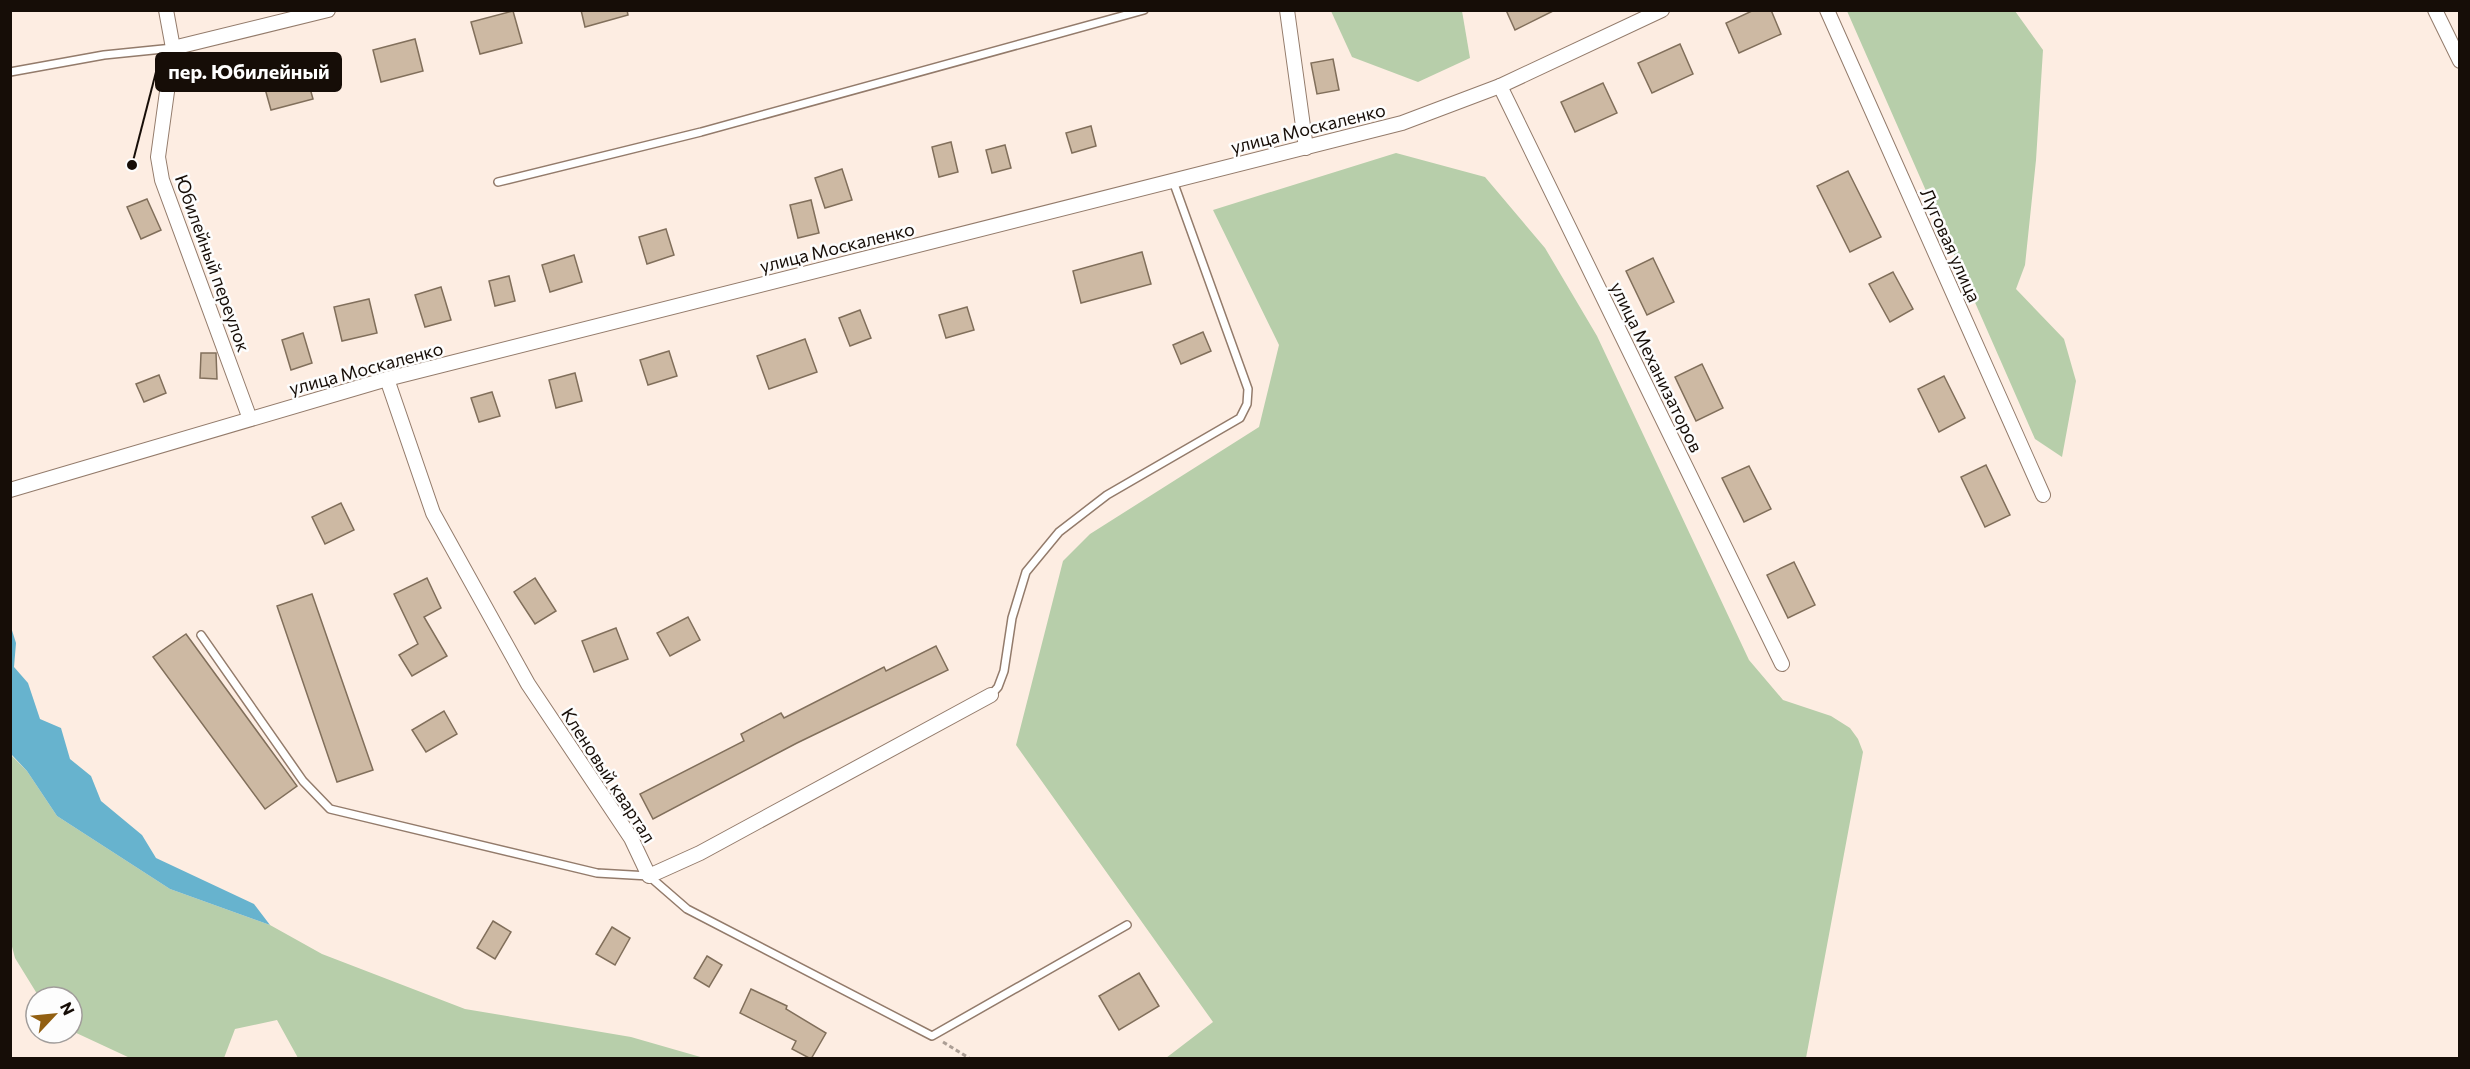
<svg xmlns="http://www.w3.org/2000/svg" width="2470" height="1069" viewBox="0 0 2470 1069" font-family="Commissioner,sans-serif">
<rect width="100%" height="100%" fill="#fdede2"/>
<g fill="#b7ceaa">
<polygon points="1331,11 1462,11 1470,58 1418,82 1352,57"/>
<polygon points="1847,11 2015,11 2043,50 2036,160 2025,265 2016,289 2064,339 2076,381 2062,457 2035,439"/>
<polygon points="1396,153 1485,177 1545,248 1597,336 1749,660 1783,700 1831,716 1850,728 1858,739 1863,752 1806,1058 1166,1058 1213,1022 1016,745 1063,561 1090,534 1259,427 1279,345 1213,210"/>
<polygon points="10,754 27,771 57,816 170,889 270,925 322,954 465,1009 631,1037 704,1058 298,1058 277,1020 235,1029 224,1058 130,1058 72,1031 72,997 39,997 15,958 10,939"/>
</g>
<polygon fill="#67b3ce" points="10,624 16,643 14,667 28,683 40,719 61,728 70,759 91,776 101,801 142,835 156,858 254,904 270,925 170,889 57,816 27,771 11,754"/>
<g fill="#cdb9a3" stroke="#816f5b" stroke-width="1.5">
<polygon points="581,10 627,10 628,15 585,27"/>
<polygon points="1506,10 1555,10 1515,30"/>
<polygon points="1754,10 1771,10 1781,34 1739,53 1726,23"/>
<polygon points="513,11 522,43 480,54 471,22"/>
<polygon points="415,39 423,71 381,82 373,50"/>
<polygon points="1680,44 1693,74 1652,93 1638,63"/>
<polygon points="1333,59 1339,90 1317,94 1311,63"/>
<polygon points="304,67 313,99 271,110 262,78"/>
<polygon points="1603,83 1617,113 1575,132 1561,102"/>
<polygon points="1091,126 1096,146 1072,153 1066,133"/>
<polygon points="951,142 958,172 939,177 932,147"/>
<polygon points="1005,145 1011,168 992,173 986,150"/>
<polygon points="842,169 852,200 825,208 815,178"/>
<polygon points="1848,171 1881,237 1850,252 1817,186"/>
<polygon points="147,199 161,230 141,239 127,207"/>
<polygon points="811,200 819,233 798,238 790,205"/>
<polygon points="666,229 674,255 647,264 639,237"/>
<polygon points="1142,252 1151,284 1081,303 1073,271"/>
<polygon points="574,255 582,282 550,292 542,265"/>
<polygon points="1653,258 1674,302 1647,315 1626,271"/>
<polygon points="1893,272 1913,309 1890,322 1869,284"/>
<polygon points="509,276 515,301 495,306 489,281"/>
<polygon points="441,287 451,320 425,327 415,295"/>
<polygon points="369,299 377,333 342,341 334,307"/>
<polygon points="967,307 974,330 946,338 939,315"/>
<polygon points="860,310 871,338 850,346 839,318"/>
<polygon points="1203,332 1211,351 1181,364 1173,345"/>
<polygon points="303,333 312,363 291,370 282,340"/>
<polygon points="805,339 817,372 769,389 757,356"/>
<polygon points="669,351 677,376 648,385 640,360"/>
<polygon points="201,353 216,353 217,379 200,378"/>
<polygon points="1702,364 1723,408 1696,421 1675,377"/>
<polygon points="575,373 582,401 556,408 549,380"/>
<polygon points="159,375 166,393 144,402 136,384"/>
<polygon points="1944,376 1965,418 1939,432 1918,389"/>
<polygon points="492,392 500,416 479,422 471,398"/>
<polygon points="1986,465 2010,515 1985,527 1961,477"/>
<polygon points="1749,466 1771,509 1744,522 1722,478"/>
<polygon points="341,503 354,530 325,544 312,517"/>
<polygon points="1794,562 1815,605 1788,618 1767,575"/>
<polygon points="427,578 441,608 424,617 447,656 412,676 399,655 418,644 394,594"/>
<polygon points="535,578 556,611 535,624 514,592"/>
<polygon points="312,594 373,770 337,782 277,606"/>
<polygon points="688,617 700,640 670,656 657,633"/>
<polygon points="616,628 628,659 594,672 582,641"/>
<polygon points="186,634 297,786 265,809 153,657"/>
<polygon points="936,646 948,670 797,743 653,819 640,794 744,741 741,734 781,713 784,718 884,667 886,671"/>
<polygon points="444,711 457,734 426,752 412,730"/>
<polygon points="493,921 511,932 495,959 477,948"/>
<polygon points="612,927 630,938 615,965 596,954"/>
<polygon points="707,956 722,965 709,987 694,978"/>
<polygon points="1139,973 1159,1006 1119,1030 1099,996"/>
<polygon points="751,989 787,1006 786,1009 826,1033 811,1059 792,1049 796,1041 740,1013"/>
</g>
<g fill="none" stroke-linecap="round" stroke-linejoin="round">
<defs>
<g id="lane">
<polyline points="10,72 104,55 173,48"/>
<polyline points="498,182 701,132 1144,10"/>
<polyline points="201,635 303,781 330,809 597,873 649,876 687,909 932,1036 1127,925"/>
<polyline points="991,695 998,687 1004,671 1012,618 1026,572 1059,532 1107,495 1240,418 1247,404 1248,389 1173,181"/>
</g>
<g id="street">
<polyline points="166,10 173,48 158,157 162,180 250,419"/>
<polyline points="1287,10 1306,148"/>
<polyline points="1827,10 2043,495"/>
<polyline points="2435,10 2460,61"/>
<polyline points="173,48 328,10"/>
<polyline points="1500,86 1782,664"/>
<polyline points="387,379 433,513 528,684 631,838 649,876 700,853 991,695"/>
<polyline points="10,490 387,379 1402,123 1500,86 1662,10"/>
</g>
</defs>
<use href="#lane" stroke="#937b6b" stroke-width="10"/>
<use href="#street" stroke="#937b6b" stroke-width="16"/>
<polyline stroke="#ac9e95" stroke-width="3" stroke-dasharray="4.5 3" stroke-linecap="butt" points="943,1042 969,1058"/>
<use href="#lane" stroke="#fff" stroke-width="7"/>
<use href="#street" stroke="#fff" stroke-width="14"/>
</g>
<g text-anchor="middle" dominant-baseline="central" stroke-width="5" stroke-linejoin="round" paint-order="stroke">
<g font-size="18" fill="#160d07" stroke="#fdfdfd">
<text transform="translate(1308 128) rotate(-14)">улица Москаленко</text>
<text transform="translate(1951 245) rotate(66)">Луговая улица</text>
<text transform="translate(837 247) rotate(-14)">улица Москаленко</text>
<text transform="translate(213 263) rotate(70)">Юбилейный переулок</text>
<text transform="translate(1657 367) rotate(64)">улица Механизаторов</text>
<text transform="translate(366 368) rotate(-15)">улица Москаленко</text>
<text transform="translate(609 775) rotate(57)">Кленовый квартал</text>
</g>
</g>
<path fill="none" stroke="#160d07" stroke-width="2" d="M132 165L156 72"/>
<circle fill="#160d07" stroke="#fdfdfd" stroke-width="2" cx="132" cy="165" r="6"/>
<rect fill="#160d07" stroke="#160d07" stroke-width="2" x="156" y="53" width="185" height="38" rx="6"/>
<g font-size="20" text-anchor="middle" font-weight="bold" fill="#fff">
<text x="249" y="79">пер. Юбилейный</text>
</g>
<rect width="2470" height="1069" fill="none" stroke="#160d07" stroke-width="24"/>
<g transform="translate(54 1015) rotate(64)"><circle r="28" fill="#fdfdfd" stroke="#a19d9b" stroke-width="1.5"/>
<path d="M0-4.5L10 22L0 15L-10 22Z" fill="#925f11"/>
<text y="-9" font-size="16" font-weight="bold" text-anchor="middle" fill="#160d07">N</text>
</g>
</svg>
